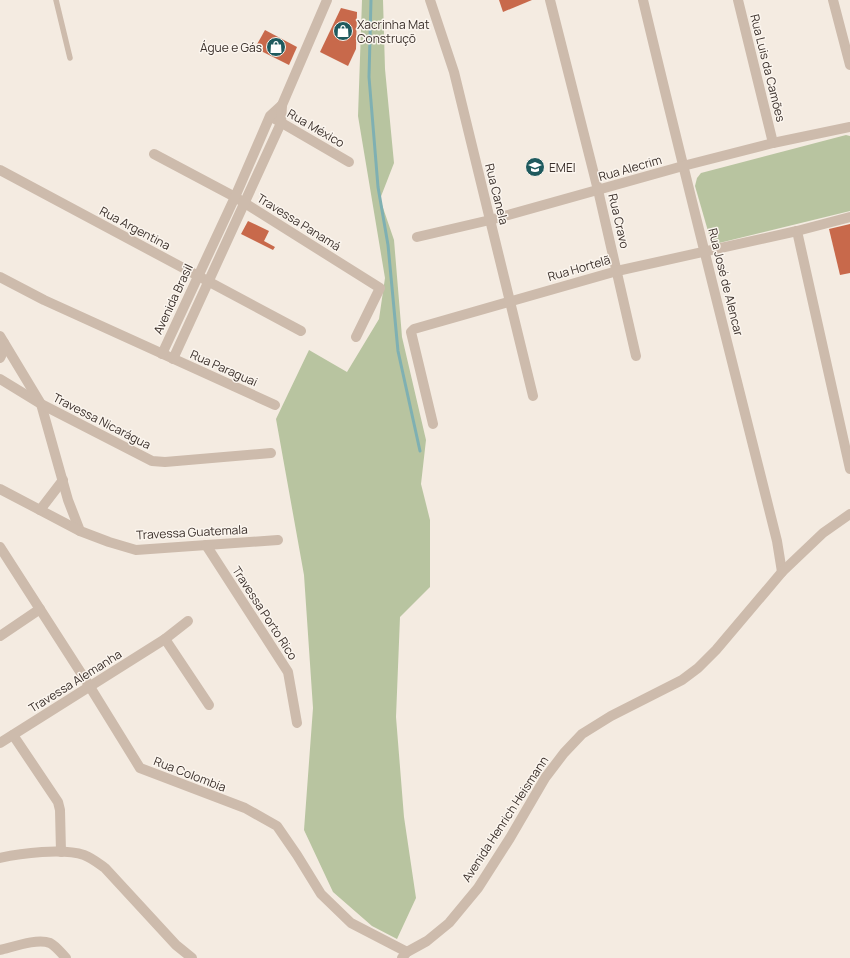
<svg xmlns="http://www.w3.org/2000/svg" width="850" height="958" viewBox="0 0 850 958" font-family="Manrope,sans-serif">
<rect width="100%" height="100%" fill="#f4ebe1"/>
<g fill="#b8c4a0">
<polygon points="362,0 383,0 385,69 394,163 380,199 394,240 402,337 426,440 421,484 430,520 430,587 400,617 396,717 404,817 416,898 397,939 372,926 333,892 304,830 313,708 304,575 276,419 309,350 347,372 379,319 385,278 358,116"/>
<polygon points="846,135 850,136 850,211 719,243 713,241 710,238 695,186 697,178 701,173"/>
</g>
<g fill="none" stroke-linecap="round" stroke-linejoin="round">
<polyline stroke="#7fb0b2" stroke-width="3" points="371,0 369,77 378,187 388,245 398,351 420,451"/>
</g>
<g fill="#c8694b">
<polygon points="499,0 532,0 503,12"/>
<polygon points="341,8 357,12 356,49 348,66 320,52"/>
<polygon points="265,30 297,47 289,65 255,48"/>
<polygon points="248,221 269,231 264,241 275,247 273,250 241,234"/>
<polygon points="850,224 850,273 840,275 829,229"/>
</g>
<g fill="none" stroke-linecap="round" stroke-linejoin="round">
<polyline stroke="#cdbbac" stroke-width="5.5" points="56,0 70,58"/>
<g stroke="#cdbbac" stroke-width="10">
<polyline points="430,0 454,72 533,396"/>
<polyline points="550,0 598,190 636,356"/>
<path d="M643,0C686,181 732,361 777,541L782,572"/>
<polyline points="738,0 773,143"/>
<polyline points="833,0 850,65"/>
<polyline points="275,119 349,162"/>
<polyline points="154,154 235,197 380,288 356,337"/>
<polyline points="0,170 301,331"/>
<polyline points="797,231 850,469"/>
<polyline points="417,237 490,220 683,166 773,143 850,127"/>
<polyline points="0,277 44,300 275,405"/>
<polyline points="0,336 41,404 68,500 80,531"/>
<polyline points="162,354 235,197 270,116 282,105"/>
<polyline points="0,358 4,350 4,343"/>
<polyline points="173,359 281,123 282,105 327,0"/>
<polyline points="0,379 41,404 152,461 165,462 271,453"/>
<polyline points="433,424 411,332 414,329 617,271 797,231 850,217"/>
<polyline points="0,489 80,531 109,542 136,550 278,540"/>
<polyline points="40,510 63,480"/>
<polyline points="206,545 288,672 297,723"/>
<polyline points="0,547 90,687 140,768 245,808 277,826 297,855 321,894 351,923 407,952"/>
<polyline points="0,636 40,609"/>
<polyline points="165,639 209,705"/>
<polyline points="13,735 58,802 60,810 61,852"/>
<polyline points="0,743 165,639 188,621"/>
<path d="M0,858C21,853 63,848 84,855C92,858 98,863 105,868L176,945L192,958"/>
<path d="M0,950C13,947 37,938 50,943C56,946 61,953 66,958"/>
<polyline points="402,958 407,952 427,941 449,923 478,888 510,838 545,778 564,753 582,734 611,716 682,680 698,668 716,650 782,572 823,533 850,514"/>
</g>
</g>
<defs>
<symbol id="shop-disc" viewBox="-11 -11 22 22"><circle r="9.5" fill="#1f5a5e" stroke="#fbf5ee"/><path d="M-5-2.5h2.3a2.7 3.5 0 0 1 5.4 0H5L5.5 6h-11ZM-1.5-2.5h3a1.5 2.3 0 0 0-3 0Z" fill="#fff"/></symbol>
<symbol id="school-disc" viewBox="-11 -11 22 22"><circle r="9.5" fill="#1f5a5e" stroke="#fbf5ee"/><path d="M0-5L7-2L0 1L-7-2ZM-4 1L0 2.5L4 1V4Q0 6-4 4Z" fill="#fff"/></symbol>
</defs>
<g fill-rule="evenodd">
<use href="#shop-disc" x="332" y="20" width="22" height="22"/>
<use href="#shop-disc" x="265" y="36" width="22" height="22"/>
<use href="#school-disc" x="524" y="156" width="22" height="22"/>
</g>
<g text-anchor="middle" dominant-baseline="central" stroke-width="3" stroke-linejoin="round" paint-order="stroke">
<g font-size="12" fill="#3b302b" stroke="#fbf5ee" text-anchor="start">
<text x="357" y="24">Xacrinha Mat<tspan x="357" dy="14">Construçõ</tspan></text>
<text x="262" y="47" text-anchor="end">Águe e Gás</text>
<text x="549" y="167">EMEI</text>
</g>
<g font-size="12" fill="#3b302b" stroke="#fbf5ee">
<text transform="translate(768 68) rotate(76)">Rua Luis da Camões</text>
<text transform="translate(316 128) rotate(30)">Rua México</text>
<text transform="translate(630 168) rotate(-16)">Rua Alecrim</text>
<text transform="translate(497 194) rotate(76)">Rua Canela</text>
<text transform="translate(619 221) rotate(77)">Rua Cravo</text>
<text transform="translate(299 222) rotate(32)">Travessa Panamá</text>
<text transform="translate(135 228) rotate(28)">Rua Argentina</text>
<text transform="translate(579 268) rotate(-16)">Rua Hortelã</text>
<text transform="translate(726 282) rotate(76)">Rua José de Alencar</text>
<text transform="translate(173 299) rotate(-65)">Avenida Brasil</text>
<text transform="translate(224 368) rotate(24)">Rua Paraguai</text>
<text transform="translate(102 421) rotate(27)">Travessa Nicarágua</text>
<text transform="translate(192 532) rotate(-3)">Travessa Guatemala</text>
<text transform="translate(265 613) rotate(57)">Travessa Porto Rico</text>
<text transform="translate(75 681) rotate(-32)">Travessa Alemanha</text>
<text transform="translate(190 774) rotate(21)">Rua Colombia</text>
<text transform="translate(505 819) rotate(-57)">Avenida Henrich Heismann</text>
</g>
</g>
</svg>
